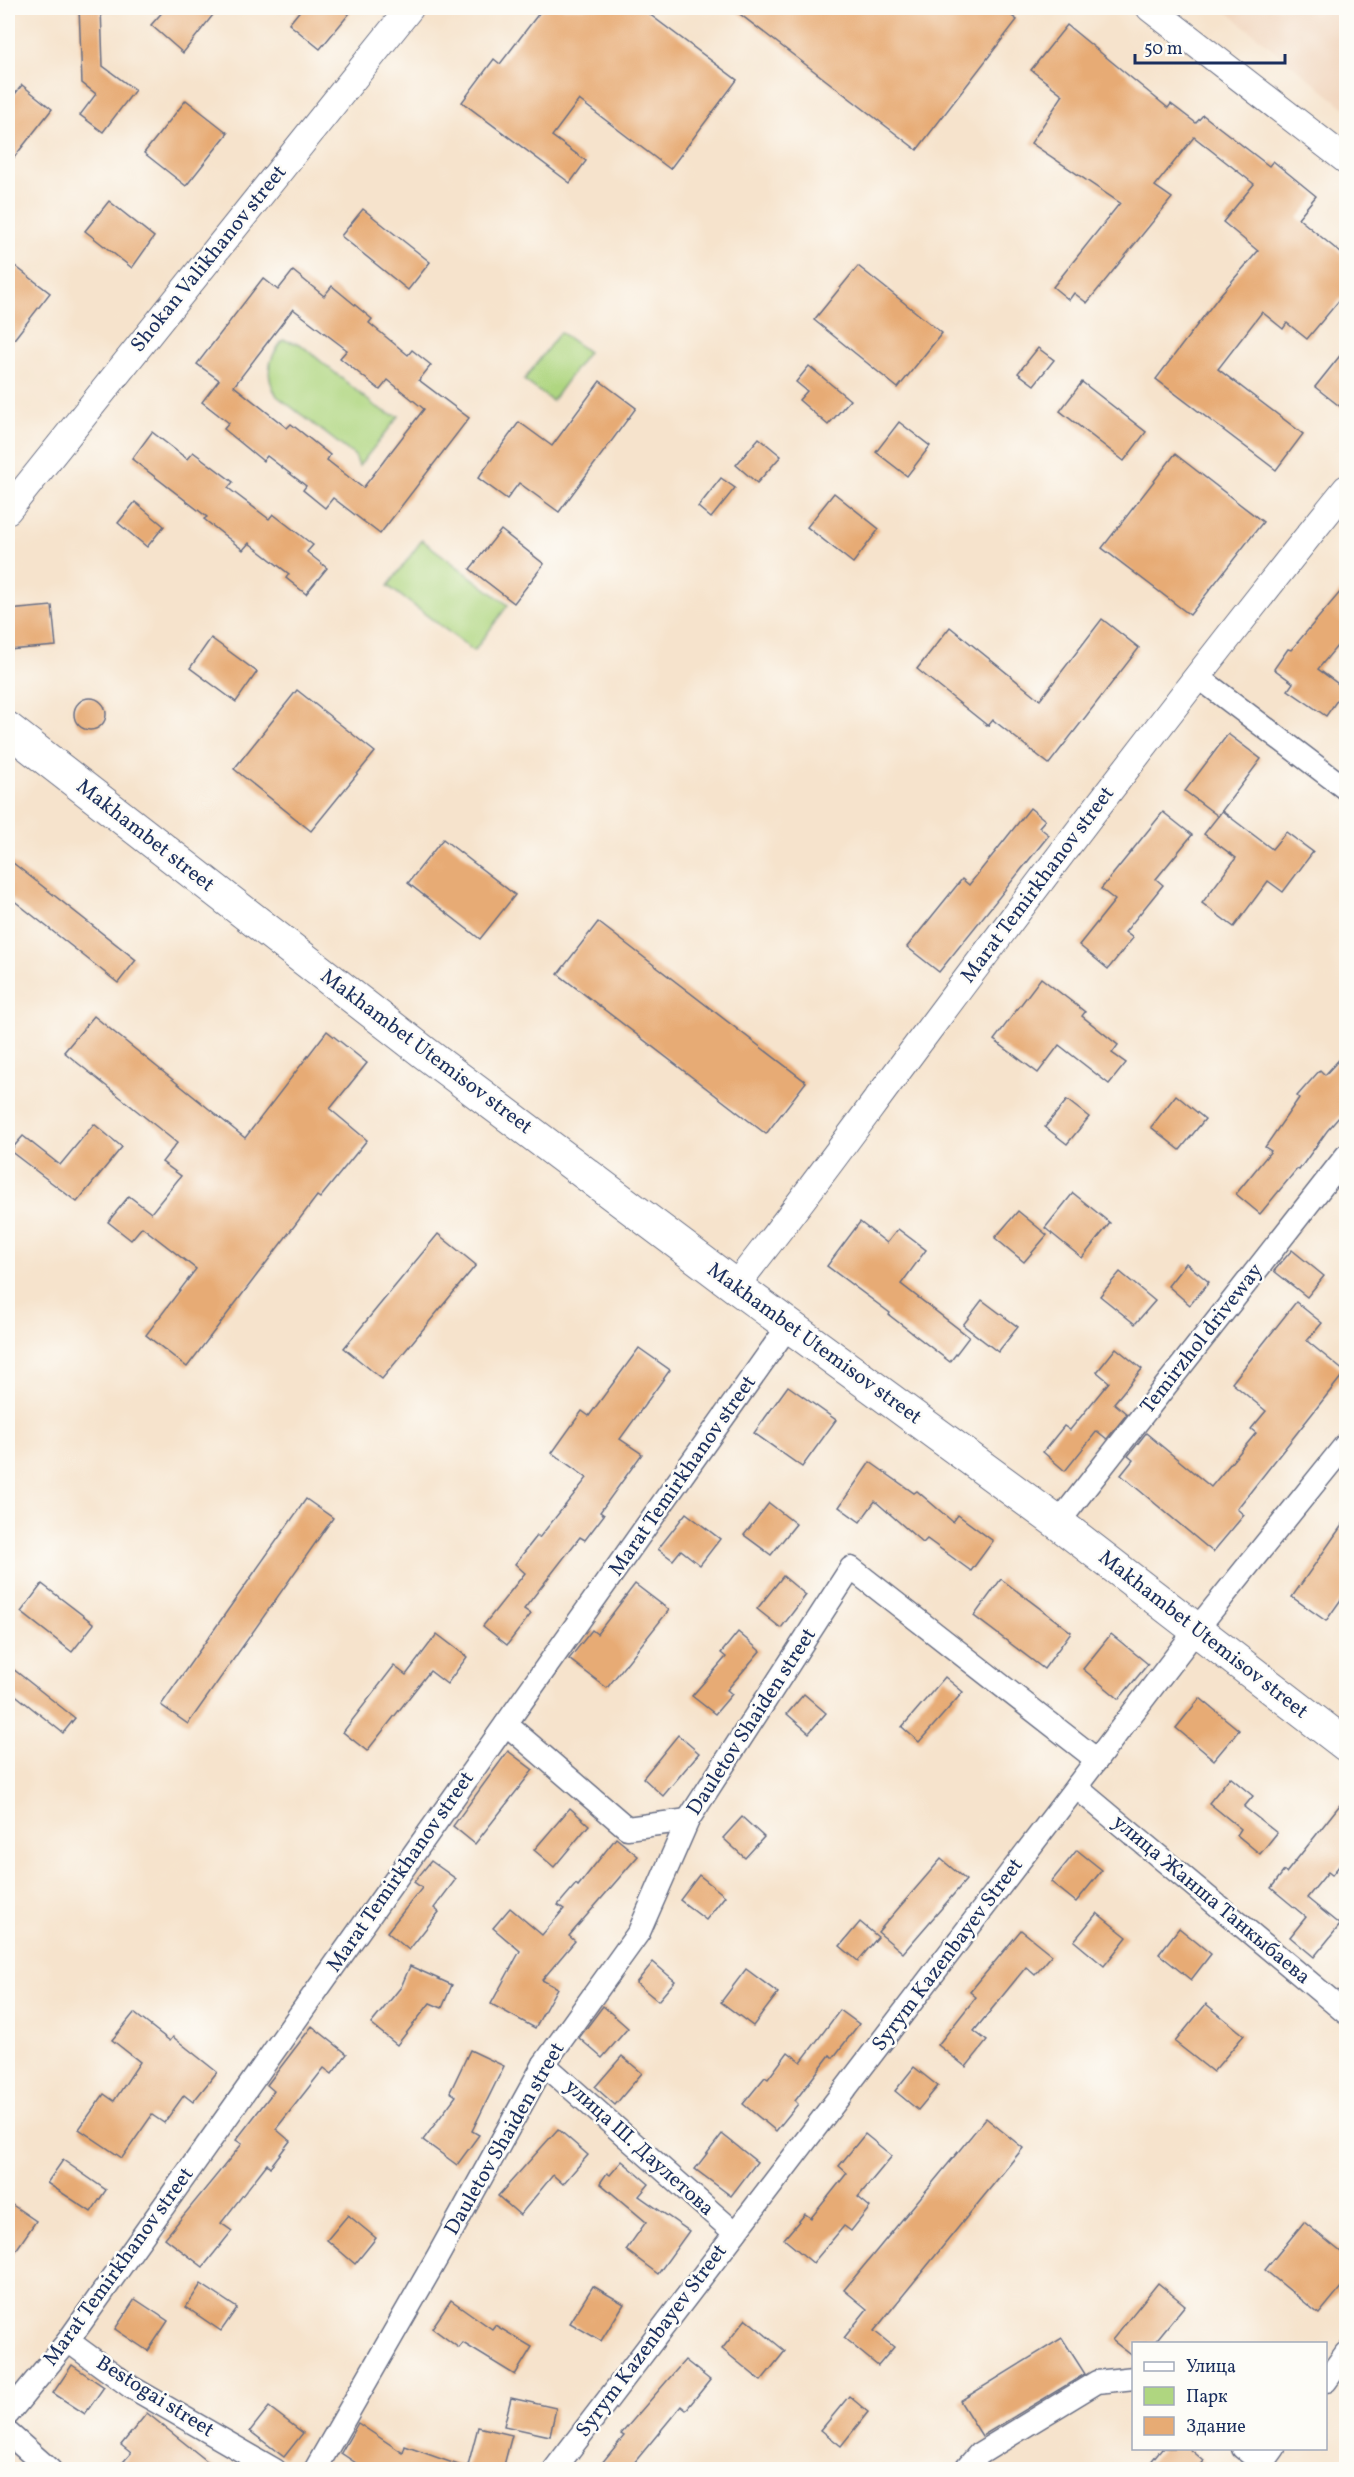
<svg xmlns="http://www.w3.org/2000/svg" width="1354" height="2477" viewBox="0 0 1354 2477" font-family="Vollkorn,serif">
<rect width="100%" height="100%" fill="#fdfcf7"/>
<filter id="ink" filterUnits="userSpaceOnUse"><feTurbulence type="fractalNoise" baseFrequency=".0167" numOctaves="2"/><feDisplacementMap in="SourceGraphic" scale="12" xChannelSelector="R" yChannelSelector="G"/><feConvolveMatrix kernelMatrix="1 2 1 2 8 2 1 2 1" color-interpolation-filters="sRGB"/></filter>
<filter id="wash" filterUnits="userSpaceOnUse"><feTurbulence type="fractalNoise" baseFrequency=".008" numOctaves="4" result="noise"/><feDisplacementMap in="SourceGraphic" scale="24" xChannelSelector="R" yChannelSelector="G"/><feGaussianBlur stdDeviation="1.35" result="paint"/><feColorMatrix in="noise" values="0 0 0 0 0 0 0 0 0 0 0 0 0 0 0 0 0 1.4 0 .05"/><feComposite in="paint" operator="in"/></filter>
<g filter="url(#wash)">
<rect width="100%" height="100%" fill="#f6e3cc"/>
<polygon fill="#f1d5bd" points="1222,8 1346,8 1346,109"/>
<g fill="#afd680" stroke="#65826f" stroke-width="1.5">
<polygon points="560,332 588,352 552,401 524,380"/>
<path d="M283,340L300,344L375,406L389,414L399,416L359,466L355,456L277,396C264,375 268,359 283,340Z"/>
<polygon points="422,540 508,605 474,651 388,586"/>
</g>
<g id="blocks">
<g fill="#e7ab74" fill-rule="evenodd">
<polygon points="79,8 101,8 103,66 135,90 103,132 80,115 96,94 82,83"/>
<polygon points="166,8 203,8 213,15 183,53 151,25"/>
<polygon points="302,8 354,8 320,49 289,24"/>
<polygon points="543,8 641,8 737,80 670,169 579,100 552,136 586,161 570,183 462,102 494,59 500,64"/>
<polygon points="732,8 1001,8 1017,20 917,150"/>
<polygon points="1067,25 1168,108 1171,104 1196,123 1203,115 1269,166 1273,161 1316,196 1298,218 1347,258 1347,291 1307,339 1287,323 1283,329 1262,312 1218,369 1303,434 1276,470 1156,379 1220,295 1258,251 1223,222 1254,184 1194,137 1155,186 1172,198 1087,303 1074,293 1069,300 1053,287 1120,203 1031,143 1063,95 1031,70"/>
<polygon points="22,85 52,109 8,165 8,103"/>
<polygon points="186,100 228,133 186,186 144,153"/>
<polygon points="109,201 154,237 132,268 85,231"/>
<polygon points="363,209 430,262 408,290 341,236"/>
<polygon points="15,266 50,293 8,347 8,275"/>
<polygon points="858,266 942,333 898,388 814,320"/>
<path d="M293,271L324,296L332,286L372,319L369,323L408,355L412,350L431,365L419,380L469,418L380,534L333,498L325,508L303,490L306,486L267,456L263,461L224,429L229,423L202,402L219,380L197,364L263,278L278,290ZM293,309L347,350L340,358L380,390L388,380L424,409L363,488L327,460L330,455L291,424L287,428L234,386Z"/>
<polygon points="1347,347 1347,412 1315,387"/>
<polygon points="1038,348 1054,360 1034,385 1018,373"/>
<polygon points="809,366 850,400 828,425 799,400 807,391 796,382"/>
<polygon points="600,381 636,408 559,512 519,483 507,499 478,478 519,422 552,446"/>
<polygon points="1082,382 1146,432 1124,461 1060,411"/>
<polygon points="899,422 930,446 907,476 876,452"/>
<polygon points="152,432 187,459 193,452 233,482 228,488 269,519 273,514 313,545 307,552 327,568 306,594 286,578 289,574 249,543 243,550 204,519 207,517 132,459"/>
<polygon points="759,438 781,456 757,483 736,465"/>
<polygon points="1175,454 1263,522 1190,615 1102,548"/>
<polygon points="721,478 735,488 711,518 698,507"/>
<polygon points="834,493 879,529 853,563 807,527"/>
<polygon points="135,502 164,526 147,547 118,523"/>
<polygon points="501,530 544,564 514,603 470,569"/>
<polygon points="1347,584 1347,634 1318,669 1345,689 1326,716 1288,690 1293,683 1274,669 1288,649 1291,650"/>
<polygon points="52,606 56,646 8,650 8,610"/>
<polygon points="1102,619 1139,648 1049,764 993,720 988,726 917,669 950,627 1040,700"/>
<polygon points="211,638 257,672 236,702 190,668"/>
<polygon points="297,690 375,752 311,831 234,769"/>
<circle cx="90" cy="714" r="16"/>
<polygon points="1228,734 1261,759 1218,816 1185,791"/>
<polygon points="1030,808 1045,820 1039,827 1049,835 939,972 907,947 962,879 969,885"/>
<polygon points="1222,811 1272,849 1286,832 1313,852 1283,892 1268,881 1234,927 1202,903 1236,858 1204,834"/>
<polygon points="1163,812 1192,835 1156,879 1163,885 1125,932 1133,938 1108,969 1079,945 1115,900 1101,889"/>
<polygon points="443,839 515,895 480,939 408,883"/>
<polygon points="8,859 136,960 118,983 8,896"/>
<polygon points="598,922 806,1082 766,1134 558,974"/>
<polygon points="1041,978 1085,1012 1082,1016 1118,1045 1112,1053 1126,1063 1109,1084 1059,1045 1038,1073 994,1040"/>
<polygon points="94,1016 245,1138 327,1031 367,1063 330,1109 367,1140 320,1198 317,1196 187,1367 146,1335 196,1269 142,1227 131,1240 108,1222 129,1196 151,1213 181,1176 162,1162 177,1143 64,1052"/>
<polygon points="1347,1051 1347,1108 1327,1131 1299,1170 1297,1169 1260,1214 1236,1194 1271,1151 1265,1147 1299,1098 1297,1096 1320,1070 1325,1075"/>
<polygon points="1176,1095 1205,1119 1180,1150 1151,1127"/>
<polygon points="1067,1100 1089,1117 1067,1144 1045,1127"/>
<polygon points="94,1124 122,1147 77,1202 10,1151 23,1136 60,1165"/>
<polygon points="1073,1193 1110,1223 1082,1258 1045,1228"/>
<polygon points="1018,1211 1047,1235 1024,1262 995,1238"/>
<polygon points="860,1222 887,1243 898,1229 926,1250 901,1284 969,1337 950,1362 889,1315 890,1313 827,1266"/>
<polygon points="438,1234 476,1265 382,1379 344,1348"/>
<polygon points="1292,1250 1324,1276 1307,1297 1274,1271"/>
<polygon points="1186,1263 1209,1282 1190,1305 1168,1286"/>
<polygon points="1120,1272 1155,1301 1135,1324 1100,1296"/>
<polygon points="982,1300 1018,1327 998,1352 963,1325"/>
<polygon points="1296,1302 1322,1323 1307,1341 1345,1372 1237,1509 1244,1515 1213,1552 1121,1475 1133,1460 1128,1456 1146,1433 1211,1487 1256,1433 1251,1429 1266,1411 1232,1383"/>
<polygon points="639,1348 670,1370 620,1439 642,1454 600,1512 604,1515 585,1540 580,1537 524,1609 531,1614 507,1645 483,1626 525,1573 515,1564 537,1536 539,1538 587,1478 552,1453 582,1411 589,1416"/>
<polygon points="1116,1348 1142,1369 1114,1403 1127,1414 1107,1439 1097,1431 1065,1471 1043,1452 1064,1426 1070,1430 1109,1382 1097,1372"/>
<polygon points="788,1386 836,1420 802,1467 754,1433"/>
<polygon points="870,1462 914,1493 917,1491 953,1522 958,1515 993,1541 971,1571 927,1539 923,1543 875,1501 860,1522 839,1507"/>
<polygon points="306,1499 333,1518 188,1724 161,1705"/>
<polygon points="769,1503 796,1524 771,1555 744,1535"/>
<polygon points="686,1513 720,1539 700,1565 681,1550 673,1560 658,1549"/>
<polygon points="1347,1518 1347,1591 1326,1621 1292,1597"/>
<polygon points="783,1576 806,1595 781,1628 757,1609"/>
<polygon points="1001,1579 1071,1632 1044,1669 974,1616"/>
<polygon points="42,1584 94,1624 72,1652 21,1612"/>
<polygon points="635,1584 669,1610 607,1688 569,1659 592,1630 597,1634"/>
<polygon points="738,1632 760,1651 727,1690 732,1694 715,1714 692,1696 726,1657 721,1653"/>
<polygon points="437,1634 467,1657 447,1684 430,1671 367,1751 343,1732 394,1666 406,1675"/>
<polygon points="1111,1634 1148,1664 1119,1699 1083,1669"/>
<polygon points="8,1665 75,1718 63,1733 8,1689"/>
<polygon points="945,1677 963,1692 919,1742 902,1727"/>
<polygon points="804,1694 826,1713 809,1733 787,1714"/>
<polygon points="1200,1698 1239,1730 1214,1760 1176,1728"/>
<polygon points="678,1735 699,1753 663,1796 643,1778"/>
<polygon points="508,1751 533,1770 475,1844 453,1826"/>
<polygon points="1230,1777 1253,1796 1244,1807 1277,1833 1260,1854 1237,1835 1241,1829 1209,1803"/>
<polygon points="1347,1796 1347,1856 1332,1875 1328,1872 1307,1898 1340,1925 1314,1957 1290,1937 1306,1917 1271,1888 1284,1871 1286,1873"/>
<polygon points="570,1808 589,1825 554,1867 534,1850"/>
<polygon points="742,1817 764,1837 745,1858 723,1838"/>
<polygon points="616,1838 638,1856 569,1936 575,1941 542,1980 557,1988 535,2028 491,2004 520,1951 493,1928 510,1908 542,1935 564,1909 558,1905 576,1884 578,1886"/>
<polygon points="1077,1850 1102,1870 1076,1902 1051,1882"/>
<polygon points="941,1859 966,1880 903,1953 878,1932"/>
<polygon points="431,1861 456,1879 434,1908 439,1912 409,1950 387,1932 422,1888 414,1882"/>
<polygon points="699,1875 725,1896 706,1920 680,1900"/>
<polygon points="1097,1913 1127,1937 1104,1966 1074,1941"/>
<polygon points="860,1922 878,1937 858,1961 840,1946"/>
<polygon points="1179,1928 1211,1954 1191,1980 1159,1954"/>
<polygon points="1021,1930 1052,1955 1035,1975 1026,1967 974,2031 987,2041 966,2067 938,2045 976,1997 970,1992"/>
<polygon points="653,1962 675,1981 658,2001 636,1983"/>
<polygon points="410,1966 452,1985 442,2008 430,2003 397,2045 371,2024 401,1987"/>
<polygon points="746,1969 778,1993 753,2026 721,2002"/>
<polygon points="1206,2004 1244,2035 1213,2072 1175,2042"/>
<polygon points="603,2006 628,2028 602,2058 579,2038"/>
<polygon points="840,2010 859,2024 833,2058 830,2055 795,2101 798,2104 776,2131 743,2104 765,2077 768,2079 788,2052 801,2062"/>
<polygon points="134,2013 170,2041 173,2037 217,2072 193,2102 184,2095 164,2123 152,2115 122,2158 79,2129 104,2094 114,2101 140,2062 112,2040"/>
<polygon points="312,2026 347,2054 332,2074 324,2068 276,2129 290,2141 270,2167 267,2164 221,2223 232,2231 203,2267 165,2238 242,2144 236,2140 274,2091 267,2085"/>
<polygon points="470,2050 504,2066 472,2131 479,2135 457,2165 423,2140 456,2096 450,2092"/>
<polygon points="622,2056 642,2073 615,2105 595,2087"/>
<polygon points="914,2067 938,2086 918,2110 895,2091"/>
<polygon points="986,2118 1023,2148 874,2331 894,2347 878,2366 844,2338 867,2309 844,2290"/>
<polygon points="558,2129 588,2155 563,2184 553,2175 520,2215 498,2196"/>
<polygon points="722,2134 757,2162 731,2196 695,2169"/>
<polygon points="865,2134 892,2156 858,2197 870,2207 851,2231 844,2226 813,2263 784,2239 805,2214 811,2218 847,2173 839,2166"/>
<polygon points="63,2160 106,2190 91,2212 47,2183"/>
<polygon points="622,2161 649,2184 639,2196 689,2231 658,2274 626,2250 646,2222 600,2183 607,2173 610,2175"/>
<polygon points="8,2202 36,2221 8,2262"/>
<polygon points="348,2215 376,2238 355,2264 327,2240"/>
<polygon points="1304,2222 1347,2257 1347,2280 1319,2314 1265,2270"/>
<polygon points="1158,2283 1185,2305 1154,2343 1134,2343 1134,2357 1112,2340"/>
<polygon points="201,2284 237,2308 221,2331 186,2307"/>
<polygon points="593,2286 624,2304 601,2341 570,2323"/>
<polygon points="135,2299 168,2321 148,2351 115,2329"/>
<polygon points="451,2300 492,2329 495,2325 532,2347 515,2375 463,2343 459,2348 432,2328"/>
<polygon points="746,2319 785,2351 761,2381 722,2349"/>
<polygon points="1062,2338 1085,2374 982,2436 960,2401"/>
<polygon points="685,2360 710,2380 686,2410 681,2406 629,2469 597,2469 624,2436 621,2434"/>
<polygon points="72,2365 104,2387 85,2414 53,2393"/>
<polygon points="849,2396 868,2412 841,2446 821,2430"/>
<polygon points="511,2398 556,2408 550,2436 504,2426"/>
<polygon points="269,2407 303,2433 284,2457 250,2431"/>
<polygon points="147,2413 217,2469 117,2469 131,2453 121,2445"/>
<polygon points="358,2423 403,2453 405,2446 464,2467 464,2469 365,2469 341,2453"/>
<polygon points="478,2427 512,2435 503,2469 467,2469"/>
<polygon points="1162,2448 1189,2448 1204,2461 1197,2469 1145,2469"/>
</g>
</g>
</g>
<g filter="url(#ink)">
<use href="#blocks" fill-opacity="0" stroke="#686e84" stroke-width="1.5"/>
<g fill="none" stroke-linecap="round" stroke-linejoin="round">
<defs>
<g id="minor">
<polyline points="1197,676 1346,789"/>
<polyline points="1058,1523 1346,1156"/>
<polyline points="506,1724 627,1828 688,1820"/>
<polyline points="1076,1787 1346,2013"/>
<polyline points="544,2064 735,2233"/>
<polyline points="68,2341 131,2387 275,2470"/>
<polyline points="1326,2381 1346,2353"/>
<polyline points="8,2414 68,2341 789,1325"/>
<polyline points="8,2433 50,2470"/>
<polyline points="1243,2448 1263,2464"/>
<polyline points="315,2470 438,2256 544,2064 639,1932 688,1820 851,1568 1097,1760"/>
<polyline points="554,2470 1196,1630 1346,1444"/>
<polyline points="965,2470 979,2454 1097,2382 1134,2378"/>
<polyline points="1258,2470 1274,2448"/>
</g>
<g id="tertiary">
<polyline points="1150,8 1346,160"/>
<polyline points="8,510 410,8"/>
<path d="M735,1286C802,1203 863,1117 927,1032C1064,849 1202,667 1346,489"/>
</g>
<polyline id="primary" points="8,729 425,1053 735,1286 1058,1523 1346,1745"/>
</defs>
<use href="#minor" stroke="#686e84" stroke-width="25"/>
<use href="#tertiary" stroke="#686e84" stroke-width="29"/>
<use href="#primary" stroke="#686e84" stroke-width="35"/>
<use href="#minor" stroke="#fff" stroke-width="22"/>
<use href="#tertiary" stroke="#fff" stroke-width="27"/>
<use href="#primary" stroke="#fff" stroke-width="33"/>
</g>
</g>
<g text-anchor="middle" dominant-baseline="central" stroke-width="5" stroke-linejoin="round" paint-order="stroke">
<g font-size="21" fill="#1b2f5e" stroke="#fdfcf7">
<text transform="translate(209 259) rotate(-51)">Shokan Valikhanov street</text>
<text transform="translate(145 836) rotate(38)">Makhambet street</text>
<text transform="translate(1038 885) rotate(-53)">Marat Temirkhanov street</text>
<text transform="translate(426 1052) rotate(37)">Makhambet Utemisov street</text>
<text transform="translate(1202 1339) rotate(-52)">Temirzhol driveway</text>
<text transform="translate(814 1344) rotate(36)">Makhambet Utemisov street</text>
<text transform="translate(683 1476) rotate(-55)">Marat Temirkhanov street</text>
<text transform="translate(1203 1635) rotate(38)">Makhambet Utemisov street</text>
<text transform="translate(752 1722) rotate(-57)">Dauletov Shaiden street</text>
<text transform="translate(401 1872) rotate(-55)">Marat Temirkhanov street</text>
<text transform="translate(1211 1900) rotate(40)">улица Жанша Танкыбаева</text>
<text transform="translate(948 1955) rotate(-53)">Syrym Kazenbayev Street</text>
<text transform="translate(505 2139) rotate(-60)">Dauletov Shaiden street</text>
<text transform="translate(639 2148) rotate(42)">улица Ш. Даулетова</text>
<text transform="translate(119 2267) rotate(-54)">Marat Temirkhanov street</text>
<text transform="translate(652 2341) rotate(-53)">Syrym Kazenbayev Street</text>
<text transform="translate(155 2397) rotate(32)">Bestogai street</text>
</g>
</g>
<rect width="1354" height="2477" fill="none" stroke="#fdfcf7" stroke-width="30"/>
<rect x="1132" y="2342" width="195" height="108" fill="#fdfcf7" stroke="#a3aaba" stroke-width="1.5"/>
<rect x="1144" y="2362" width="30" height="9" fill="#ffffff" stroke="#a3aaba" stroke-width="1.5"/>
<text x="1186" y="2372" font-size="18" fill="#1b2f5e">Улица</text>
<rect x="1144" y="2387" width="30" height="18" fill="#afd680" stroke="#a3aaba" stroke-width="1.5"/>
<text x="1186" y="2402" font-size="18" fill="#1b2f5e">Парк</text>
<rect x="1144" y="2417" width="30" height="18" fill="#e7ab74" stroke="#a3aaba" stroke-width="1.5"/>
<text x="1186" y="2432" font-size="18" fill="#1b2f5e">Здание</text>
<path d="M1135 54v9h150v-9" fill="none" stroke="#1b2f5e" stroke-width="3"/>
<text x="1144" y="54" font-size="18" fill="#1b2f5e" stroke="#fdfcf7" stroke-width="4.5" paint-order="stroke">50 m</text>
</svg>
